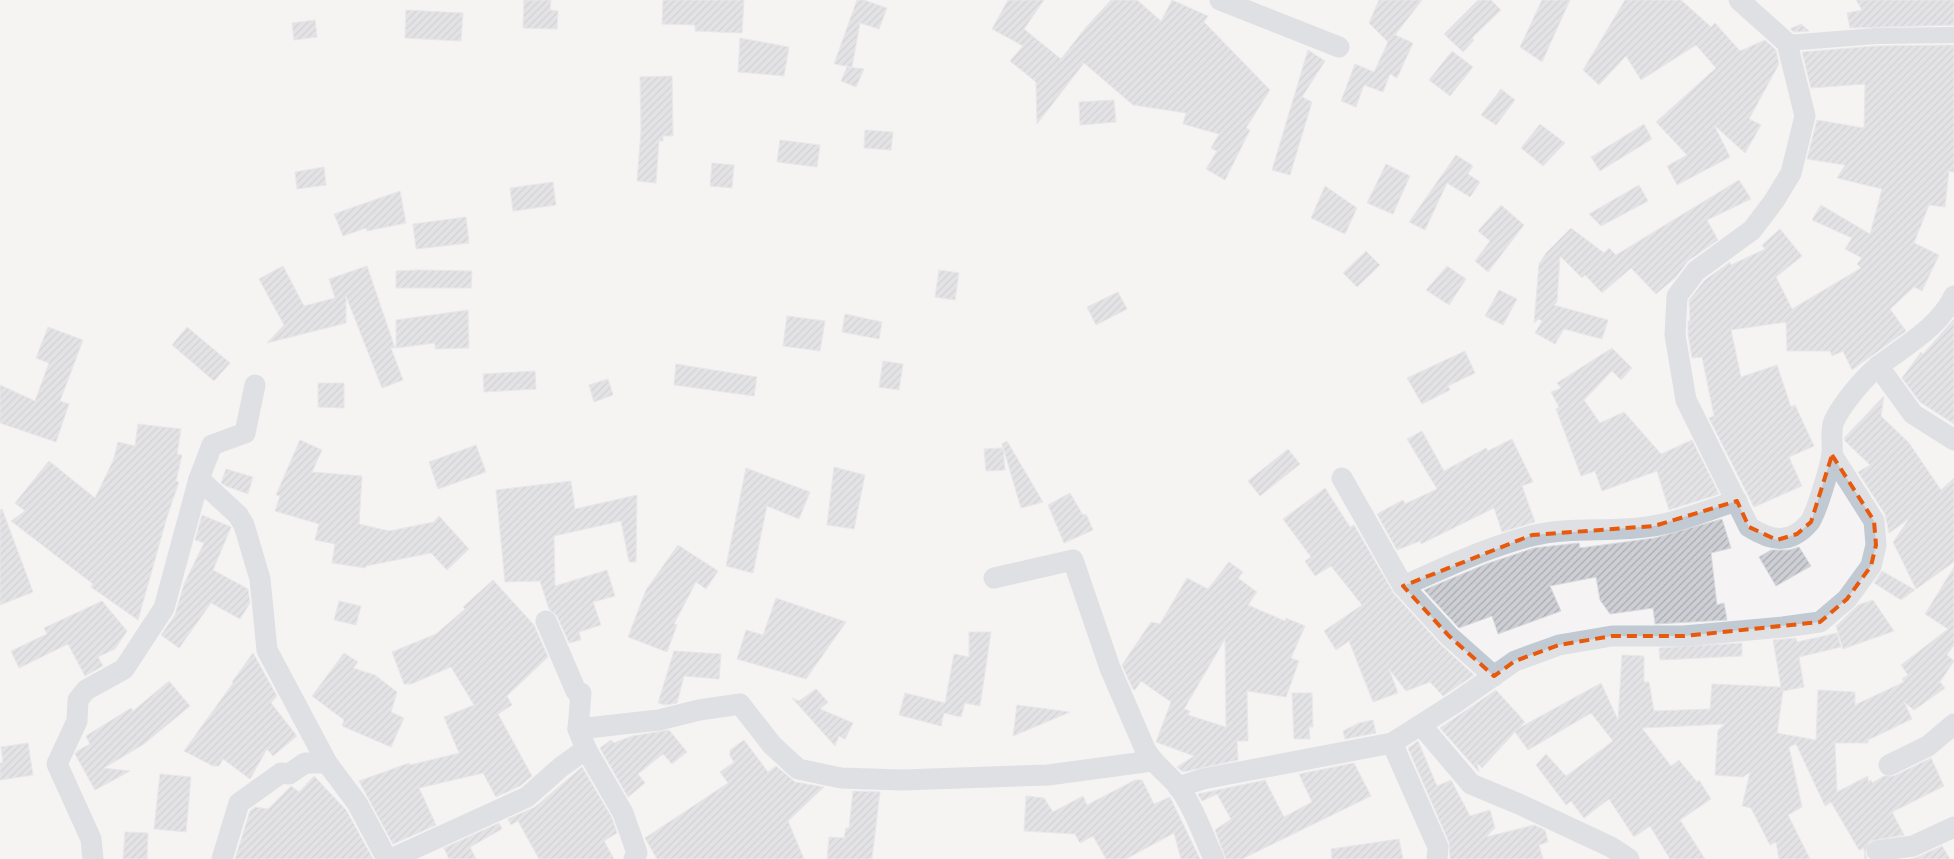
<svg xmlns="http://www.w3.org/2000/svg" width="1954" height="859" viewBox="0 0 1954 859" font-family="'Nunito Sans',sans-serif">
<defs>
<pattern id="building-hatch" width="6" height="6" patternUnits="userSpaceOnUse" patternTransform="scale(1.25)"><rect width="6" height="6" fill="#cdcfd5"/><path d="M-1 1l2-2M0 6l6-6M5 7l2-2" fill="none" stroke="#a8abb0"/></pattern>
</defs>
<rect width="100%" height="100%" fill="#f5f3f3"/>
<g fill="url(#building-hatch)" stroke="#d7d9de" fill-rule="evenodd">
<polygon points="524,0 551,0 550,10 558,11 557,29 523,28"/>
<polygon points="663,0 744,0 742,33 695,31 695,25 662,24"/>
<polygon points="857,0 864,0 887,8 879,29 860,23 852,67 834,64"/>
<polygon points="1008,0 1044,0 1024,29 1061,59 1086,27 1111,0 1137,0 1161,21 1172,0 1208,16 1204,22 1270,90 1246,128 1250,130 1225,180 1206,169 1217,151 1211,148 1219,134 1183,124 1186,113 1133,105 1084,63 1037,124 1036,82 1010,61 1023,46 992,29"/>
<polygon points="1379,0 1422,0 1395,35 1413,43 1397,78 1390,74 1383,92 1364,85 1356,107 1341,101 1355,64 1374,72 1388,42 1369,23"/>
<polygon points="1478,0 1491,0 1501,10 1472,38 1474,40 1463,52 1444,34"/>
<polygon points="1542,0 1570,0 1542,62 1520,47"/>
<polygon points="1625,0 1681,0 1711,27 1715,23 1740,51 1765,40 1776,50 1779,64 1749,119 1761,125 1745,153 1714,125 1730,157 1677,185 1667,166 1687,155 1656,122 1716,68 1696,45 1641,80 1626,56 1599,85 1583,70"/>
<polygon points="1856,0 1954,0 1954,25 1850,28 1847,13 1862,10"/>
<polygon points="406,10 463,13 461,41 405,38"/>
<polygon points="315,20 317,37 294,40 292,23"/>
<polygon points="1801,24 1809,31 1794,32 1790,29"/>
<polygon points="740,38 789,47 784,76 738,72"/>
<polygon points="1954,45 1954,172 1949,171 1945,207 1929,205 1914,243 1939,255 1922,291 1914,287 1890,309 1906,331 1852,370 1843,351 1832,356 1830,351 1787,351 1786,322 1731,330 1741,377 1777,365 1791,407 1795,405 1814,446 1789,457 1802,486 1754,507 1709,418 1714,416 1702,357 1692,358 1688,334 1688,321 1690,321 1689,300 1705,280 1730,262 1731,265 1765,249 1762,245 1780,229 1802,256 1776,277 1792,309 1861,268 1857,264 1862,258 1845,249 1852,238 1812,220 1821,205 1870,234 1882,189 1837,178 1845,165 1807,159 1817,120 1864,128 1865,84 1811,88 1802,52 1876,46"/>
<polygon points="1308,50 1325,61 1302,97 1312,102 1290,175 1272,170"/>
<polygon points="1452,51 1473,67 1450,96 1429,80"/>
<polygon points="847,67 864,69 856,87 841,81"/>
<polygon points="672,76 673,136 663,136 663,141 659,141 656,183 637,181 641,131 640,77"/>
<polygon points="1501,89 1515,100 1496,125 1481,115"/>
<polygon points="1114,100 1116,122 1080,125 1079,102"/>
<polygon points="1540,124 1565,143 1543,166 1521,148"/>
<polygon points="1644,124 1652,139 1600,171 1591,157"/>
<polygon points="865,130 893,132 891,150 864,148"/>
<polygon points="780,140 820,145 817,167 777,162"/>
<polygon points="1456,155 1473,166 1468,174 1480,182 1470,197 1447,183 1425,230 1409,222"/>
<polygon points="712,163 734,165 732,188 710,186"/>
<polygon points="1386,164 1410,176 1393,214 1367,203"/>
<polygon points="324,167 326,185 297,189 295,172"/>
<polygon points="1739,180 1751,199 1707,220 1718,240 1688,261 1676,277 1656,294 1631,268 1602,293 1585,275 1582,278 1560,256 1557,302 1554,305 1608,320 1602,339 1564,329 1555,344 1535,333 1542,321 1539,319 1534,323 1539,264 1546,253 1571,228 1604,253 1609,248 1616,255"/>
<polygon points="553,182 556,205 513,211 510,188"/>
<polygon points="1639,185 1648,201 1601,226 1589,214"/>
<polygon points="1325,186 1357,208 1345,234 1311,218"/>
<polygon points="400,191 406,223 367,231 366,228 343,236 334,214"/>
<polygon points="1501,205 1524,225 1488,272 1475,261 1490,241 1478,231"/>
<polygon points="466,217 469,243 416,249 413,224"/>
<polygon points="1366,251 1380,265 1357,287 1343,273"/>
<polygon points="283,266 304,306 335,298 329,279 367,266 395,348 391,348 403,380 382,388 346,296 346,323 267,343 284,325 259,279"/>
<polygon points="1447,266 1466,279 1449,305 1426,290"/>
<polygon points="419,270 472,271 471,288 396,288 396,271"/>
<polygon points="939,270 959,273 955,300 935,297"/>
<polygon points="1499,290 1517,299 1503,325 1485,316"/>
<polygon points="1118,292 1127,309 1096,325 1087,307"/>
<polygon points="468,310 469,348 435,349 435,343 396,348 396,320"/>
<polygon points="845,314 882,322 879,339 842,332"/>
<polygon points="787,316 825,321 820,351 783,346"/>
<polygon points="1954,319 1954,424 1920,402 1902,378 1921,352 1923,354"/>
<polygon points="48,327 83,340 60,401 69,404 56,442 0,423 0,385 35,401 49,363 36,358"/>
<polygon points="187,327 230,363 214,381 172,345"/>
<polygon points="1612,348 1632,368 1621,380 1612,371 1584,400 1600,423 1624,412 1661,454 1692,440 1719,494 1669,510 1657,471 1602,491 1595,471 1581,476 1556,409 1559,407 1551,392 1561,388 1557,383"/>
<polygon points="1465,351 1475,373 1448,386 1450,390 1422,404 1407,378"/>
<polygon points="883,361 903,364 899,390 879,387"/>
<polygon points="676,364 757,377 754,396 674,385"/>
<polygon points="535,371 536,389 484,392 483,374"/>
<polygon points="608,379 613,395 594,402 589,385"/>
<polygon points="318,383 344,383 344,408 318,407"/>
<polygon points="1884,396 1881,416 1909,443 1941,490 1954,478 1954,562 1916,589 1893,542 1909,519 1889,533 1885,514 1858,472 1870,465 1845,441 1844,438"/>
<polygon points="138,424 181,429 177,454 182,455 176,481 179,482 167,517 138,620 91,587 93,584 11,521 25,511 15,503 49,461 95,498 113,461 118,442 135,446"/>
<polygon points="1422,431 1444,471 1486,448 1488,451 1512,439 1533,482 1522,486 1535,522 1502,532 1494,508 1421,544 1420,541 1397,550 1377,514 1403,500 1405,504 1437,489 1407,439"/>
<polygon points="300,440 322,450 312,472 362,476 359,524 389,531 434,522 439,516 469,549 447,570 431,553 366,566 365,568 332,563 335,544 315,540 319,524 275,511 280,496 276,495"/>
<polygon points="1007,441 1043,502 1021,508 1002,444"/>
<polygon points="476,445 486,472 438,489 429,462"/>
<polygon points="1003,448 1005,470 986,471 984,449"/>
<polygon points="1288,449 1300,464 1260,496 1248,481"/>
<polygon points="834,467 865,475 854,529 827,525"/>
<polygon points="746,468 810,492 799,519 767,506 753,573 726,566"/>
<polygon points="226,469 253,477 248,494 226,486 221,483"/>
<polygon points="571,481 575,509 637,495 636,562 629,562 621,521 554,536 555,586 607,570 615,596 593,602 601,625 579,632 581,640 569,643 557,616 549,609 540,581 505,582 496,490"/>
<polygon points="1325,488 1350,527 1354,525 1394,594 1440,644 1474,675 1443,696 1430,682 1406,691 1389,669 1398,693 1373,702 1349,641 1336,650 1324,631 1362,605 1331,566 1315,576 1305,561 1311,557 1283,519"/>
<polygon points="1070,493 1083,515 1086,514 1093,530 1064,543 1048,505"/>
<polygon points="2,509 33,592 0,605 0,510"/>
<polygon points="202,515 231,527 213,570 248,589 250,603 240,619 211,603 179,648 161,635 175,615 184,584 204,543 195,540"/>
<polygon points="1722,519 1731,548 1711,553 1717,605 1724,603 1727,620 1655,624 1653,608 1610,614 1600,600 1596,577 1550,586 1561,611 1498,634 1492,616 1459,628 1424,590 1486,564 1534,548 1579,543 1580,548 1655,538"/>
<polygon points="678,545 718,571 706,589 696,582 674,624 677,625 667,652 628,637 646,590"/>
<polygon points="1799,547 1811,566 1776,586 1759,557 1771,550 1789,550"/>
<path d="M1229,562L1243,572L1238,578L1257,592L1248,605L1285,621L1286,618L1305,626L1291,658L1299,661L1286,697L1247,691L1248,741H1237L1238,760L1183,772L1177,767L1194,756L1156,742L1171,702L1141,681L1135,690L1133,689L1122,665L1151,622L1160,624L1187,578L1208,589ZM1225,639L1226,727L1188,715L1190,711L1184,709Z"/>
<polygon points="1954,567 1954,645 1947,655 1954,661 1940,682 1945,688 1914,710 1904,702 1912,719 1868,740 1868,743 1835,743 1837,792 1868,776 1868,782 1871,780 1872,783 1884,776 1894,776 1931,758 1944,786 1892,812 1904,835 1870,841 1865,852 1867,859 1865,859 1864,848 1859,850 1831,802 1825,806 1796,744 1789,747 1802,807 1788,815 1810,859 1779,859 1776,842 1770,845 1751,808 1742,806 1750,772 1743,777 1715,775 1718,730 1725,724 1642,728 1671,766 1679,760 1697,782 1699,780 1711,799 1680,820 1705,859 1670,859 1650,826 1634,837 1609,799 1584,818 1571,801 1566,805 1536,765 1546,754 1566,776 1613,741 1591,713 1528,750 1515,732 1482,768 1477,763 1479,772 1440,728 1496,690 1525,722 1519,728 1601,683 1618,720 1622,655 1644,656 1644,682 1649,682 1654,711 1710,709 1712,684 1781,687 1773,640 1796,638 1797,642 1837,633 1841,647 1799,657 1804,687 1783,691 1777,733 1816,740 1818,690 1855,692 1855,705 1904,682 1902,679 1908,675 1901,665 1948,629 1925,614"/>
<polygon points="1882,571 1915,590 1901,600 1874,583"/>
<polygon points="493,580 534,625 548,657 507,696 512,705 498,714 532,776 520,786 496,797 483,773 419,788 436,825 393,844 359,781 409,763 410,765 459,753 444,717 474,705 451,667 411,684 404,684 392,652 436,634 465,609 463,607"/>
<polygon points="776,598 846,622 806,679 737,659 746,630 763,635"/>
<polygon points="1873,600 1894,631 1843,649 1836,626 1858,605"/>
<polygon points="102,601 127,631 115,649 98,657 103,666 85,676 68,644 19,668 11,651 47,634 44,628"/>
<polygon points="339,601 361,606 356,625 334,620"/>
<polygon points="969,632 991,632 980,706 965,703 961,717 944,713 941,726 899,715 905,693 945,703 954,654 969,657"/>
<polygon points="1742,643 1742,656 1660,660 1659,648"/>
<polygon points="674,651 721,654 719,679 684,676 677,703 666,705 658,703"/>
<polygon points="253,653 277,696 271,703 297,736 273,756 267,749 250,779 223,759 219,766 213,766 184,751 233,683 232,682"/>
<polygon points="344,653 358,662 353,668 375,675 397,692 391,712 404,718 391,747 342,726 344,720 312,696"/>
<polygon points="169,681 190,706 144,744 104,768 130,771 95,790 75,754 77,751 90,744 86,736 131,708 133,711"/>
<polygon points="816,689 828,702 820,709 853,723 845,739 839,736 835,746 792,698 799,701"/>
<polygon points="1292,693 1312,693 1313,727 1309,727 1310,739 1294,739"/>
<polygon points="1017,705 1070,712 1013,736"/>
<polygon points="1373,720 1376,733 1345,739 1343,731 1359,723"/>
<polygon points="669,730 687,752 672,764 663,754 638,774 645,783 628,797 600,748 611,740 614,743 632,736"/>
<polygon points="744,740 768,772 776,766 795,782 824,787 788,821 804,859 657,859 645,838 728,783 720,772 734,762 730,756 730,750"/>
<polygon points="1418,741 1437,786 1451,780 1470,816 1490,810 1495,828 1486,837 1534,825 1545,830 1548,842 1539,845 1543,859 1450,859 1449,842 1408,748"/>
<polygon points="28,743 33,775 0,780 0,763 3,763 1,747"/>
<polygon points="1354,763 1371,796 1242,859 1226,859 1215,830 1231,819 1217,794 1202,801 1198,794 1265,780 1284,817 1312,802 1299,774"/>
<polygon points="582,767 612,818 617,833 604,841 614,859 539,859 518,821 511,825 508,819 535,807"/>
<polygon points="160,774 191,777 186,832 154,829"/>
<polygon points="314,776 346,810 373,859 235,859 250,811 255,807 268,809 291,786 299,792"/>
<polygon points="1135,780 1142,780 1154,804 1170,797 1200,859 1181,859 1174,833 1126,859 1106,859 1093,836 1080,843 1075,834 1024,831 1026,796 1044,798 1053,812 1083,796 1087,805"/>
<polygon points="853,791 880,792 872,859 827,859 829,837 844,838 846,828 849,828"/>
<polygon points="499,823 502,829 470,847 476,859 449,859 444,848"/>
<polygon points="125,832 148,833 147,859 123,859"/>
<polygon points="1399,839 1403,859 1332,859 1331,849"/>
<polygon points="1942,846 1950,859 1910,859 1918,857"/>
</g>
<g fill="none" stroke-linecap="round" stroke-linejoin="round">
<polyline stroke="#c1cad2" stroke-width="16" points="1787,43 1876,36 1954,35"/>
<g stroke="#c1cad2" stroke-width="21">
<polyline points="1220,0 1339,47"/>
<path d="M1739,0L1787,43L1805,116L1791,173L1774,201L1752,230L1696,271L1677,296L1675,335L1686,400L1749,527C1771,541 1790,545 1809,523C1816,515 1830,467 1832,454C1833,444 1830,430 1834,421C1842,404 1865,376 1880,365C1906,345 1939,327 1954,296"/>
<polyline points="1878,366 1913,414 1954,440"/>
<polyline points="255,385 245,433 212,445 199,479 238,515 244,525 260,579 267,650 327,763 357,803 387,859"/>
<polyline points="1342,478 1403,586 1449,636 1494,676"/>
<path d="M994,578L1073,560L1110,668L1145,749C1153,764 1167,773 1178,786C1194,808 1203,835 1214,859"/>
<path d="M1403,586C1444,568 1487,547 1531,536C1570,526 1613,533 1653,526C1681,522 1710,509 1737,501"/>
<polyline points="546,621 576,691 581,693 578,729 586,749 623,813 637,853 634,859"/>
<polyline points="1421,725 1471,784 1519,804 1611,847 1629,859"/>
<polyline points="578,729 659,720 699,710 740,704 772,745 798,769 841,778 902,780 1048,775 1152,761"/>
<polyline points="1392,743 1438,847 1437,859"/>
<polyline points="1889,765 1928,746 1954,724"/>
<polyline points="1178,787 1203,779 1392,743 1455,703 1515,661 1559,645 1612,636 1684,636 1783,627 1820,622 1847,599 1871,566 1876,545 1874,521 1832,455"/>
<polyline points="1877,851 1913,846 1954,827"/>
<polyline points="93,859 91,839 57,764 77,721 78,700 86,690 124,669 164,608 199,479"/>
<polyline points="222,859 239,803 281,773 289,774 305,763 327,763"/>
<polyline points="391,859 527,797 561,767 586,749"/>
</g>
</g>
<path d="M0 0H1954V859H0ZM1832,455L1874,521L1876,545L1871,566L1847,599L1820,622L1684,636H1612L1559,645L1515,661L1494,676L1449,636L1403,586L1532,535L1654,526L1737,501L1749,527L1777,540L1797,534L1811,522Z" fill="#f5f3f3" fill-opacity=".55" fill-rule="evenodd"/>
<path fill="none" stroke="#e8590c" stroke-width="4" stroke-dasharray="10 6" stroke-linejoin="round" d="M1832,455L1874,521L1876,545L1871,566L1847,599L1820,622L1684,636H1612L1559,645L1515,661L1494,676L1449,636L1403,586L1532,535L1654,526L1737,501L1749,527L1777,540L1797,534L1811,522Z"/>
</svg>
